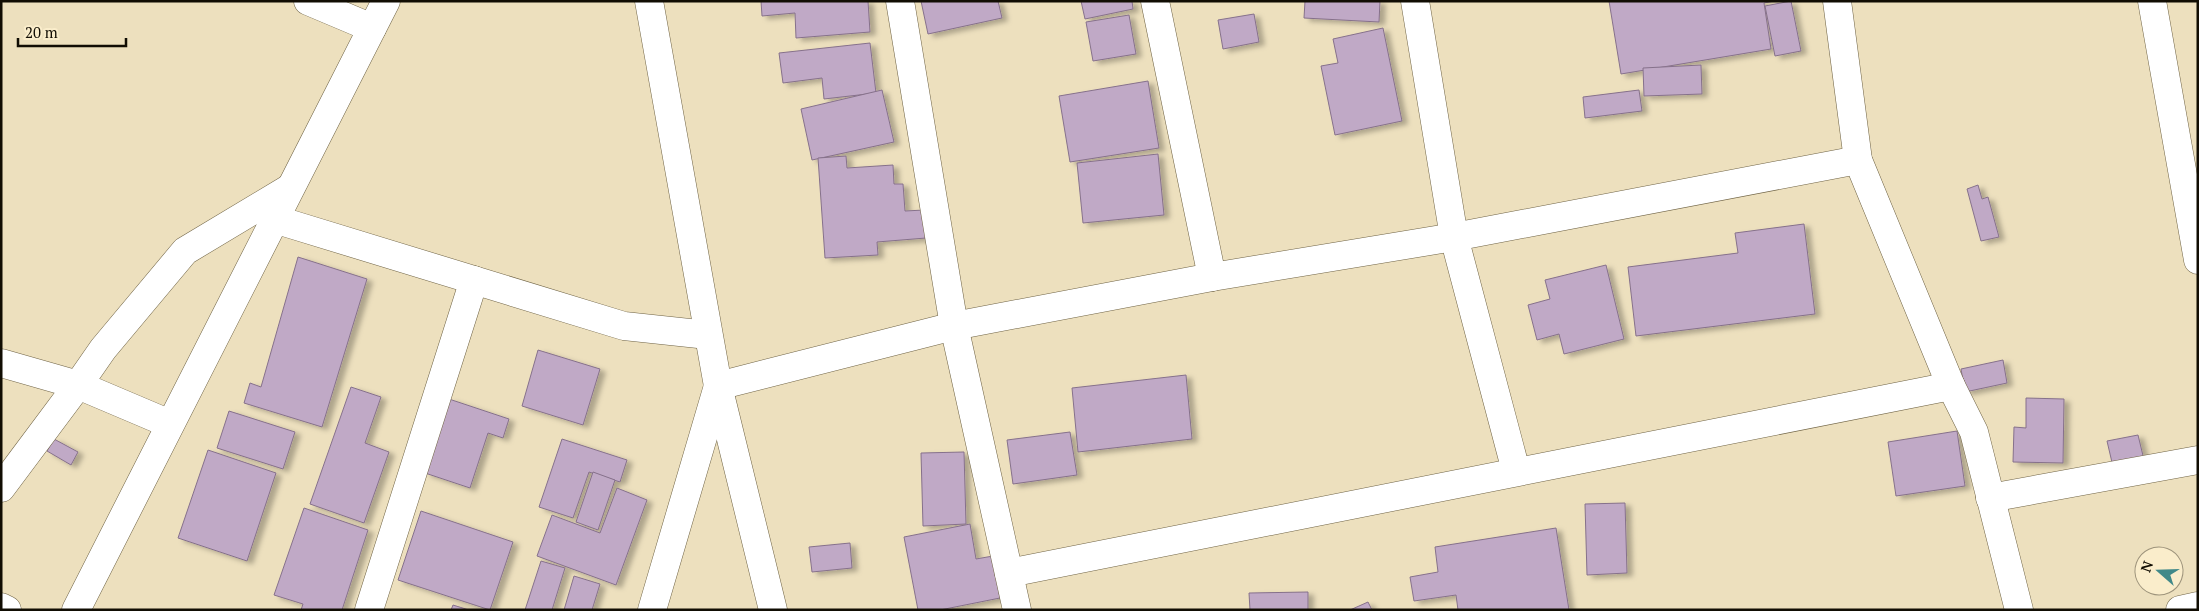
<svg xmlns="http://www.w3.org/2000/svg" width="2199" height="611" viewBox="0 0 2199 611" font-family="'PT Serif',serif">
<defs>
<filter id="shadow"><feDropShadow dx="5.5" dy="3" stdDeviation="2.5" flood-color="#0004"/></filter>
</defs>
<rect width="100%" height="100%" fill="#ede0be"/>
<g fill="#c0a9c6" stroke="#86718b" filter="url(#shadow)">
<polygon points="761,1 868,1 870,32 796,38 795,13 762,16"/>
<polygon points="921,1 998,1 1002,18 928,34"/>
<polygon points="1081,1 1132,1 1133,9 1085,19"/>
<polygon points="1305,1 1380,1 1379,22 1304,18"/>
<polygon points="1609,1 1775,1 1764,3 1771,49 1621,74"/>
<polygon points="1791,1 1801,51 1775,56 1765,6"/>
<polygon points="1254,14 1259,42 1223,49 1218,20"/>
<polygon points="1129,15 1136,54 1093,61 1086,22"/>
<polygon points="1383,28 1402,121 1335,135 1321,66 1338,63 1333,39"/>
<polygon points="870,43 876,93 824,99 822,78 783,83 779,53"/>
<polygon points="1701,65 1702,94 1644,96 1643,68"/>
<polygon points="1148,81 1159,148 1070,162 1059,96"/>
<polygon points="882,90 894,142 812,160 801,109"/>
<polygon points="1639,90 1642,111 1585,118 1583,97"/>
<polygon points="1158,154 1164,215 1083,223 1077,163"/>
<polygon points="846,156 847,168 893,165 894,184 903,184 905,211 924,210 926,238 877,242 878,255 825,258 818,158"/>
<polygon points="1978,185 1982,199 1988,197 1999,237 1981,241 1967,189"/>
<polygon points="1804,224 1815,314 1636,336 1628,267 1738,253 1735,233"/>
<polygon points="298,257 367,279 322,427 244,403 250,383 261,387"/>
<polygon points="1606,265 1624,339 1564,354 1559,334 1537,340 1528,305 1550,299 1545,280"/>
<polygon points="538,350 600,369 583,425 522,406"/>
<polygon points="2003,360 2007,383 1965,392 1961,369"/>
<polygon points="1186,375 1192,439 1078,452 1072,388"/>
<polygon points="351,387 381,397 365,443 389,452 364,523 310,504"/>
<polygon points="2026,398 2064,399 2063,463 2013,462 2014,427 2026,428"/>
<polygon points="449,399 509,419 503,438 488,433 470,488 425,473"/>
<polygon points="229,411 295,432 283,469 217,448"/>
<polygon points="1957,431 1965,486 1896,496 1888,442"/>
<polygon points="1070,432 1077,475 1013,484 1007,440"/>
<polygon points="2138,435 2145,464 2114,471 2107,441"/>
<polygon points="54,439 78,452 71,465 47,451"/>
<polygon points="562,439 627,460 620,482 589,472 573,518 539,507"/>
<polygon points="208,450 276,473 247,561 178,538"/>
<polygon points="964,452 966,524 923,526 921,453"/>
<polygon points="593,472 615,480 598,530 576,522"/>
<polygon points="617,488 647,500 616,585 537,556 552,515 600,533"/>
<polygon points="1625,503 1627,573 1587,575 1585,504"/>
<polygon points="304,508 368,530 342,610 301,610 303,604 274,595"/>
<polygon points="421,511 513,542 490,610 398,580"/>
<polygon points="970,524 976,559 993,556 1000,598 940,610 918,610 904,537"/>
<polygon points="1556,528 1569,610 1458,610 1456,595 1414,601 1410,577 1438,572 1435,547"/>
<polygon points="850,543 852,568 812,572 809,547"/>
<polygon points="541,561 565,568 552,610 525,610"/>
<polygon points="574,576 600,584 592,610 564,610"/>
<polygon points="1308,592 1308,610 1250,610 1249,593"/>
<polygon points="1368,602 1372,610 1350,610"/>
<polygon points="453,605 469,610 451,610"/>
</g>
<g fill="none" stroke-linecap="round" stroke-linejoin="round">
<defs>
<g id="minor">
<polyline points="308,1 372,28"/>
<polyline points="649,1 718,386 773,610"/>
<polyline points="900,1 954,326 1017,610"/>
<polyline points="1155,1 1212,277"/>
<polyline points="1415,1 1454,237 1516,471"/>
<polyline points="1837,1 1858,160 1951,386 1974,432 2019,610"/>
<polyline points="2152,1 2198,260"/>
<polyline points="274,219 624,326 708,335"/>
<polyline points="1,363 78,385 1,488"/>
<polyline points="170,424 78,385 103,349 185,251 290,188"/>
<polyline points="1990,498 2198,460"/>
<polyline points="1009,573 1951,386"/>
<polyline points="1,607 7,610"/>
<polyline points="76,610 386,1"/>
<polyline points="369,610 474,280"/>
<polyline points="652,610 718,386 954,326 1212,277 1454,237 1858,160"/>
<polyline points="2180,610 2198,606"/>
</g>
</defs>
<use href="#minor" stroke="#6f6345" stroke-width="29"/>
<use href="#minor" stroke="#fff" stroke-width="28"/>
</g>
<rect width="2199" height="611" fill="none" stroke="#110d03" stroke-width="5"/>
<g transform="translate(2159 571) rotate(290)"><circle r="24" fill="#faedcb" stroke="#9d937b"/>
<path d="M0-4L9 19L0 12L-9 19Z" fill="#418989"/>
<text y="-8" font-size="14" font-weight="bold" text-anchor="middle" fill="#110d03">N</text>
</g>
<path d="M18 38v8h108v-8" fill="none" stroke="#110d03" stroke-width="2.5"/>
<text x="25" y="38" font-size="15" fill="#110d03" stroke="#faedcb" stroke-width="4" paint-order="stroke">20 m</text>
</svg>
